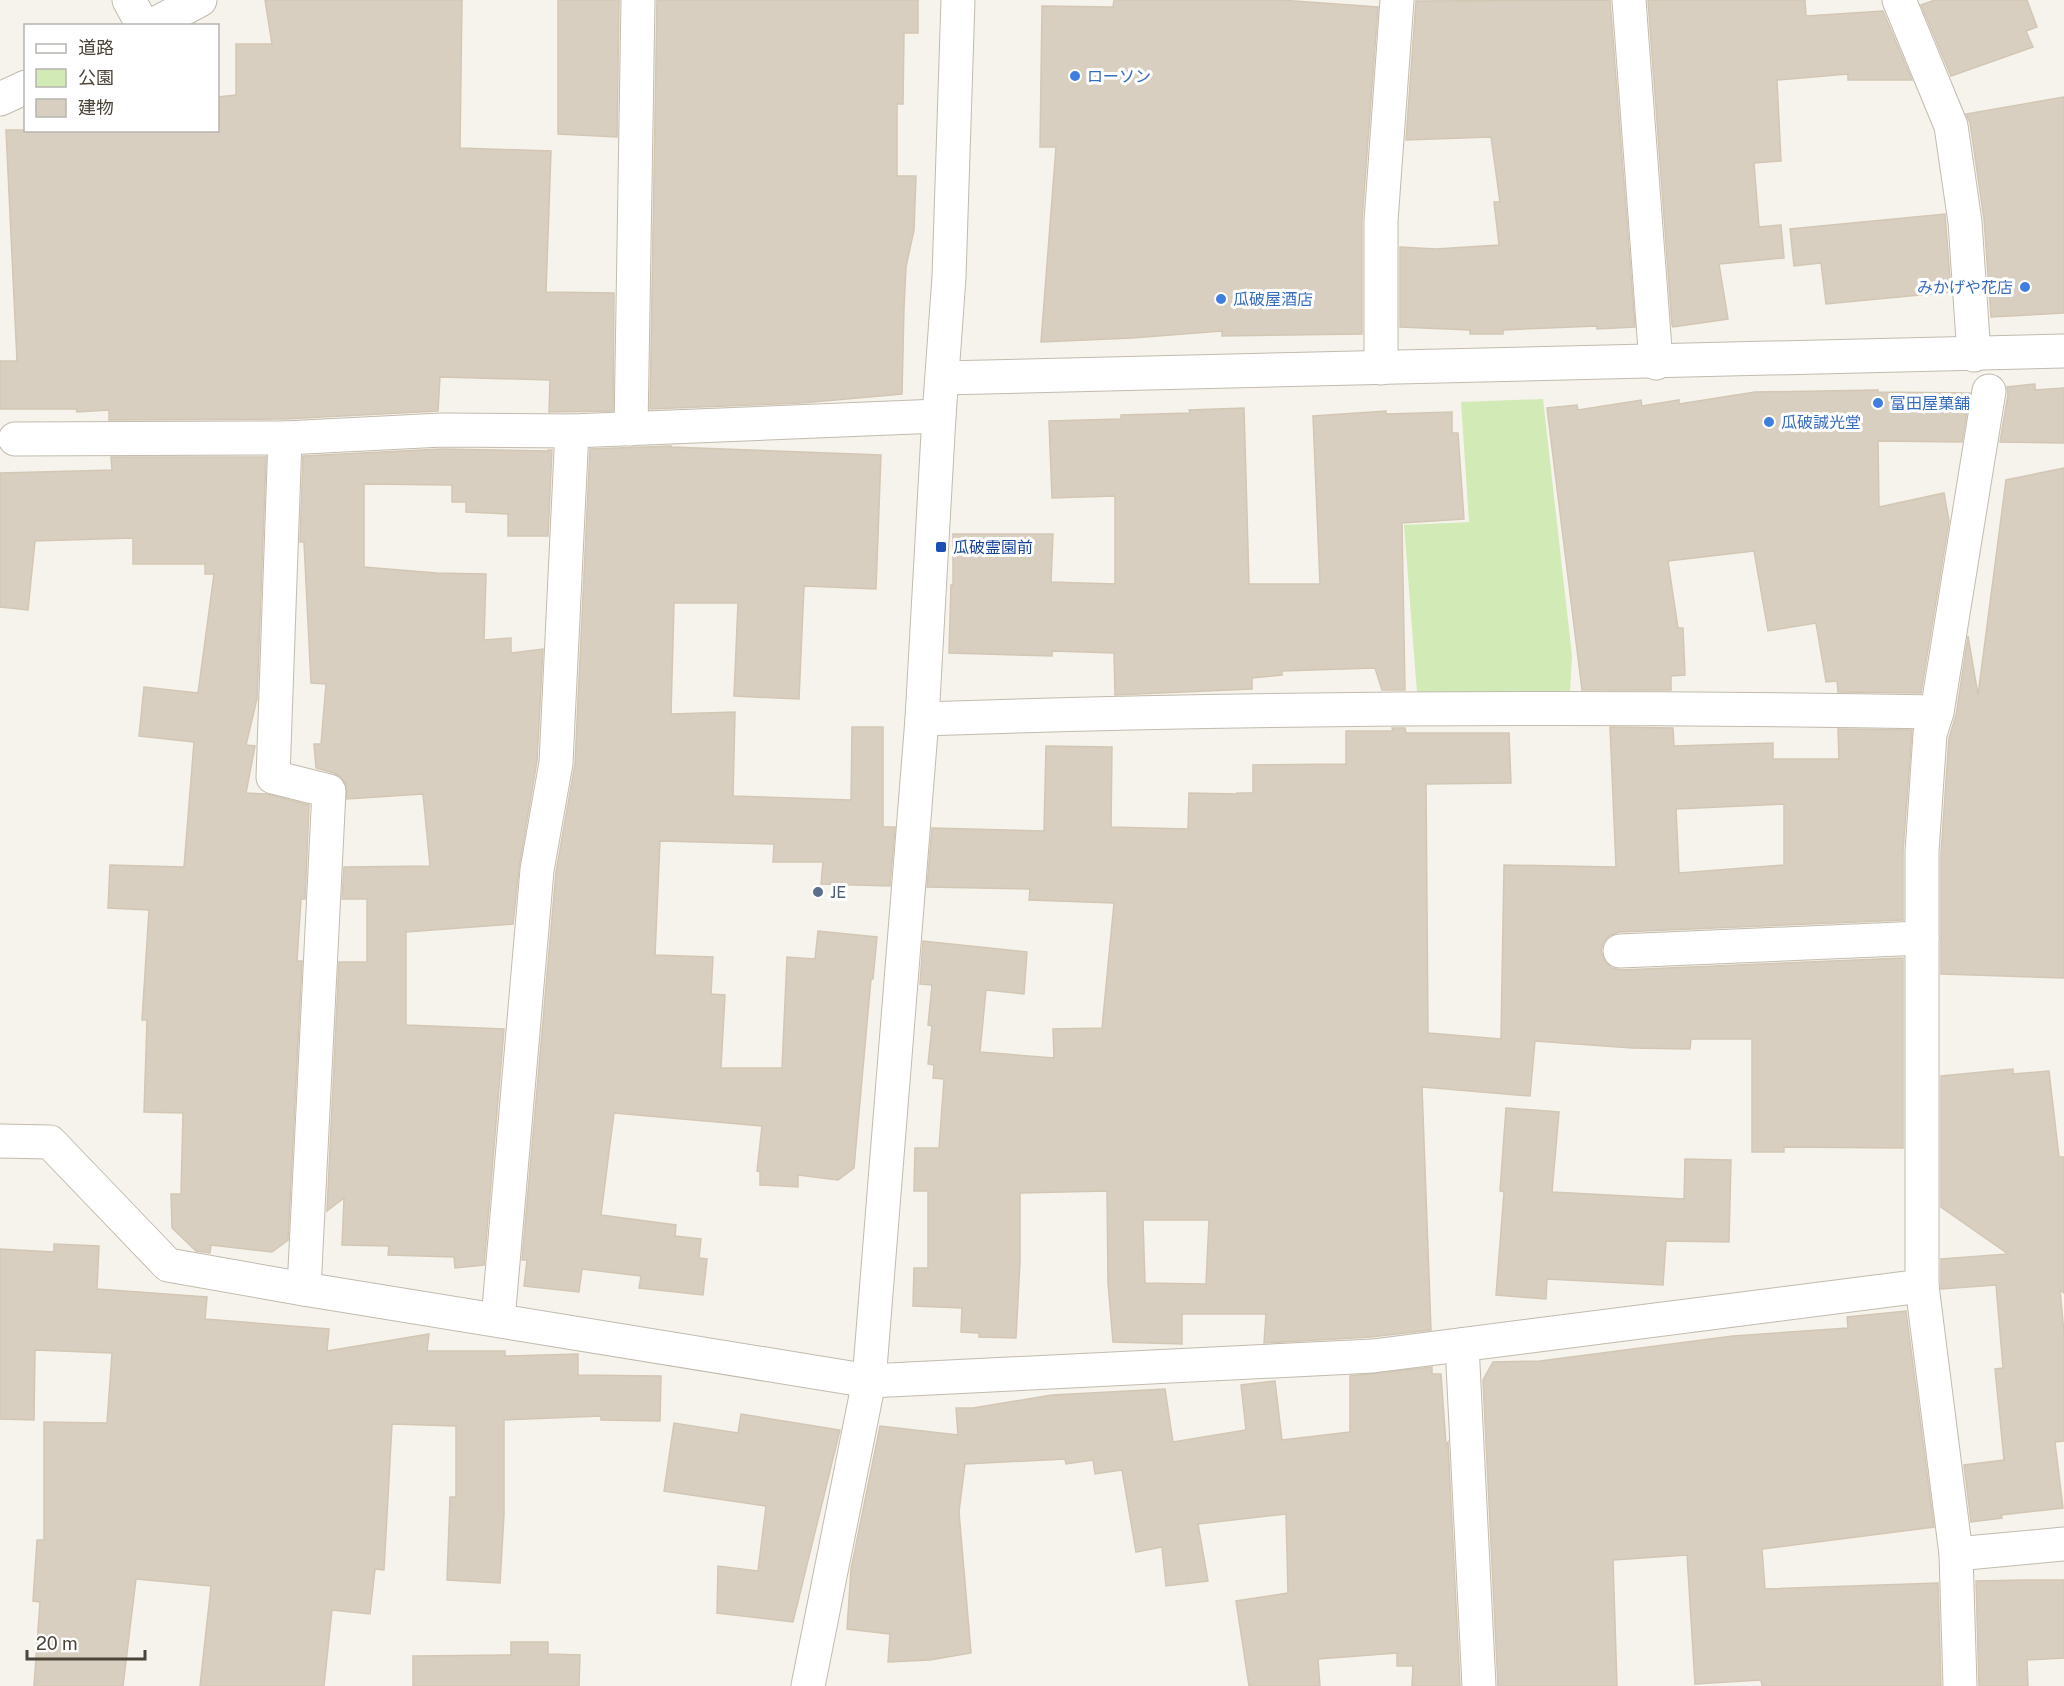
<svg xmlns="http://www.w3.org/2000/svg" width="2064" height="1686" viewBox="0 0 2064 1686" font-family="'Public Sans','Noto Sans JP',sans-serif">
<rect width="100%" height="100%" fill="#f6f3ec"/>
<polygon fill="#d2eab5" points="1543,399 1572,656 1570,692 1417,693 1404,525 1469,522 1461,402"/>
<g fill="#d8cfc1" stroke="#d3c7b4" stroke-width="1.5" fill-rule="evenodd">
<polygon points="265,0 462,0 460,148 551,151 546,292 614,293 613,411 549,412 550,380 440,377 438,411 284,419 109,420 109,410 77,412 76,409 0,409 0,361 17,361 6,130 218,130 218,97 236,95 236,44 272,44"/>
<polygon points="558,0 619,0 617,137 558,134"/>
<polygon points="657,0 918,0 918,33 904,33 903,104 897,104 897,176 916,176 914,230 906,267 904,308 902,394 802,403 650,409"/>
<polygon points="1114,0 1280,0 1378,7 1362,220 1362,334 1222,336 1222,331 1132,338 1041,342 1056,147 1040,147 1042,6 1113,7"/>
<polygon points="1610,0 1635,327 1597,329 1597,326 1503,330 1503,334 1470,334 1470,330 1400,327 1400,247 1436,249 1499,245 1494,202 1500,202 1491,137 1406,140 1416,1"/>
<polygon points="1648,0 1805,0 1806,16 1883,11 1912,80 1848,80 1848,74 1777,80 1781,161 1754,163 1759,227 1781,225 1784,258 1719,264 1728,319 1673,327 1672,325"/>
<polygon points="1935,0 2027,0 2037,27 2026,31 2033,47 1951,76 1921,5"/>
<polygon points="2064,97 2064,313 1991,317 1984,219 1970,123 1966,114"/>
<polygon points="1945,214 1951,292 1826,304 1821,263 1794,266 1790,229"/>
<polygon points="2035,384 2035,390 2064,388 2064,443 2000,442 2008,394 2007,387"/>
<polygon points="1878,390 1878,392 1970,393 1962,442 1878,441 1879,507 1944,493 1949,521 1921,693 1838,692 1837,681 1826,682 1816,623 1768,631 1754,551 1668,561 1678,628 1683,628 1685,675 1671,676 1671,690 1582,690 1547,408 1577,405 1578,410 1641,400 1642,406 1679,400 1679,404 1755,392"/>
<polygon points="1244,408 1249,584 1320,584 1313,416 1386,411 1386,414 1452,412 1452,433 1458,433 1464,519 1402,523 1405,690 1382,690 1375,668 1282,671 1282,675 1252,678 1252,689 1115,695 1114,653 1052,651 1052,656 949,653 951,585 953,586 953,534 1053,534 1051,582 1115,584 1115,496 1052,498 1049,421 1121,419 1121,415 1190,413 1189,410"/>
<polygon points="671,446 671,447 881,455 876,589 804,586 799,699 734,696 738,603 674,603 671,714 735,712 733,796 851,800 852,727 883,727 883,827 895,827 890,886 821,884 823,862 773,862 774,844 660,841 655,955 713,957 711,994 725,995 721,1068 782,1068 787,957 815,959 818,931 877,937 873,979 871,979 854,1168 838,1180 798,1175 798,1187 760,1185 760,1172 757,1171 762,1126 614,1113 601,1215 676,1225 675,1236 701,1239 699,1258 707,1259 703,1295 639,1288 641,1276 582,1269 579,1292 524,1286 527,1260 522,1260 556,872 575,764 590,449"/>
<polygon points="442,449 548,451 548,450 552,450 548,536 508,536 508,514 466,512 466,502 452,502 452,485 364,484 364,567 436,573 486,574 484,640 511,638 511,653 543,649 537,761 519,867 513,924 406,932 406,1025 504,1029 484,1265 455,1268 454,1257 388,1255 389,1246 342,1245 344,1198 327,1211 339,962 367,962 367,899 342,899 344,867 430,866 423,794 347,799 346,784 341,777 334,773 316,768 314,744 321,744 326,684 311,683 304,542 300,542 303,456"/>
<polygon points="111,457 266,457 257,699 246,745 255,746 246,793 267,794 309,805 305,899 301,899 297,961 302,961 288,1240 272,1252 211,1245 210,1253 196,1251 172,1228 171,1194 181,1194 183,1113 144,1112 147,1020 142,1020 149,910 108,908 110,865 184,867 194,742 139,736 144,687 198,693 214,574 205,574 205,564 133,564 133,538 35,541 28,610 0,607 0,473 112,470"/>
<polygon points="2064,468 2064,978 1941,974 1941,853 1949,738 1956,715 1968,636 1978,695 2006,480"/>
<path d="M1610,727L1673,728L1674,746L1773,743V759H1839L1838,729L1912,730L1903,851V920L1619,932L1609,936L1603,943L1601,951L1605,962L1612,968L1621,970L1903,958V1148L1784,1147V1152H1752V1039H1691L1690,1049L1632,1048L1535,1041L1530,1096L1422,1087L1431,1330L1371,1337L1264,1343L1266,1314H1182V1344L1113,1342L1108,1283L1107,1191L1020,1193V1262L1016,1338L979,1337V1333L961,1332L962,1308L913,1306L914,1268H928V1191H914L915,1148H939L944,1079L933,1078L934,1065L928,1064L932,1026L928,1025L932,985L920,984L923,941L1027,952L1024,994L986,990L980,1052L1054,1058L1053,1029L1102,1028L1114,903L1029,900L1030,889L927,887L932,828L1044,831L1046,746L1112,747L1111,827L1188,829L1189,793L1237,794V793H1253V765L1346,764V731H1393L1392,728H1405L1406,733H1509L1511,783L1426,784L1428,1033L1501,1039L1504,865L1616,867ZM1784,804V865L1679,873L1676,809ZM1143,1220H1209L1206,1284L1145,1283Z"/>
<polygon points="2013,1069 2013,1074 2049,1071 2059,1157 2064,1157 2064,1293 2060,1290 2064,1332 2064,1441 2055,1442 2063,1508 2001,1515 2002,1518 1971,1522 1964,1465 2004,1460 1995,1369 2003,1368 1996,1285 1941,1289 1941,1259 2008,1254 1941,1207 1941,1076"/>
<polygon points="1506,1108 1559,1112 1552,1192 1684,1199 1685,1159 1731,1160 1729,1242 1666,1241 1663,1285 1547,1279 1546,1299 1496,1295 1504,1192 1500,1191"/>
<polygon points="54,1244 99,1246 97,1289 207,1297 205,1319 329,1329 327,1351 429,1334 427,1351 505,1351 505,1356 578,1354 578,1375 661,1376 660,1421 601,1420 601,1416 504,1420 504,1515 500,1583 447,1580 450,1497 456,1497 456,1426 392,1424 384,1570 375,1569 370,1614 332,1610 324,1686 200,1686 211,1586 136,1579 123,1686 34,1686 40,1602 33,1601 37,1540 44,1540 44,1422 107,1423 112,1353 35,1350 34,1420 0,1419 0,1249 54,1252"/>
<polygon points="1906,1311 1934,1527 1762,1549 1765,1589 1938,1583 1941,1686 1762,1686 1761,1680 1695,1684 1687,1555 1613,1560 1617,1686 1498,1686 1483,1380 1493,1362 1540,1361 1733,1336 1848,1328 1847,1317"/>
<polygon points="1432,1367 1432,1374 1441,1374 1446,1445 1448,1442 1460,1686 1412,1686 1413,1666 1397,1666 1397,1653 1318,1659 1320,1686 1249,1686 1236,1601 1288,1593 1286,1514 1198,1524 1208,1581 1166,1586 1162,1547 1136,1552 1122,1470 1095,1474 1093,1460 1066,1464 1065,1459 965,1464 959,1512 971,1653 930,1660 888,1662 890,1634 847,1629 851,1569 880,1426 958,1435 956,1408 973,1408 1052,1395 1165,1389 1173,1442 1246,1430 1241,1385 1275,1381 1282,1440 1350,1432 1350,1376"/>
<polygon points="741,1414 840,1430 793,1622 717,1613 718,1566 758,1571 766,1506 664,1491 674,1423 738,1433"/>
<polygon points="2024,1580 2064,1580 2064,1658 2027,1660 2028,1686 1979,1686 1976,1581"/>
<polygon points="511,1642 548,1642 548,1654 580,1655 579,1686 413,1686 413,1656 511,1655"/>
</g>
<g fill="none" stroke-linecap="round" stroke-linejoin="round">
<defs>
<g id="minor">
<polyline points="129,0 143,26"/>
<polyline points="1629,0 1656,363"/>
<polyline points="1899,0 1951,126 1965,222 1974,355"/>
<polyline points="151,26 200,0"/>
<polyline points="0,99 26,87"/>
<polyline points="1381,368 1381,221 1397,0"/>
<polyline points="942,378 2064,351"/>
<polyline points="631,429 638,0"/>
<polyline points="285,438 273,777 329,791 304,1289"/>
<polyline points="15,439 285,438 442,430 572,431 939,416"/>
<path d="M922,719C1260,707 1599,706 1937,712"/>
<polyline points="1620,951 1922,938"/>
<polyline points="0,1141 50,1142 168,1265 304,1289 869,1381 1373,1356 1922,1286"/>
<polyline points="498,1320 537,870 556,763 572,431"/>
<polyline points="1462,1345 1479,1686"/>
<polyline points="1956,1554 2064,1544"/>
<polyline points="808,1686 869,1381 922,719 939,416 949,277 958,0"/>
<polyline points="1960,1686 1956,1554 1922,1286 1922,852 1930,734 1937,712 1989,391"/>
</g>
</defs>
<use href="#minor" stroke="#c2bbae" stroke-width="35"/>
<use href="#minor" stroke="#fff" stroke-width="33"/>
</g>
<g fill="#3f7fe0" stroke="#fff" stroke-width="2">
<circle cx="1075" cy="76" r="6"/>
<circle cx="2025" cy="287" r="6"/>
<circle cx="1221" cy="299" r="6"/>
<circle cx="1878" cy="403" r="6"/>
<circle cx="1769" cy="422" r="6"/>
</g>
<rect fill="#1a4fb4" stroke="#fff" stroke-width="2" x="935" y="541" width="12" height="12" rx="3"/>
<circle fill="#5c6f8a" stroke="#fff" stroke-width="2" cx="818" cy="892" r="6"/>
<g text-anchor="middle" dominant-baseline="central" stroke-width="6" stroke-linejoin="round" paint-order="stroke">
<g font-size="16" fill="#366cbe" stroke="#fff" text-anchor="start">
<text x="1087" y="76">ローソン</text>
<text x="2013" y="287" text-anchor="end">みかげや花店</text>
<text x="1233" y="299">瓜破屋酒店</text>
<text x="1890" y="403">富田屋菓舗</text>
<text x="1781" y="422">瓜破誠光堂</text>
</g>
<g font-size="16" fill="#164399" stroke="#fff" text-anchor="start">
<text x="953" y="547">瓜破霊園前</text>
</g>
<g font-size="16" fill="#4e5e75" stroke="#fff" text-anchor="start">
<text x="830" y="892">JE</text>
</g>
</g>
<rect x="24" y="24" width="195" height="108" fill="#ffffff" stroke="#b7b4b0" stroke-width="1.5"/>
<rect x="36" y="44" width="30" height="9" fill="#ffffff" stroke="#b7b4b0" stroke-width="1.5"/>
<text x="78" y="54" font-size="18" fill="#4b4439">道路</text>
<rect x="36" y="69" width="30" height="18" fill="#d2eab5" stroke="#b7b4b0" stroke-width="1.5"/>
<text x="78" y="84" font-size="18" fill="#4b4439">公園</text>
<rect x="36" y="99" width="30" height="18" fill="#d8cfc1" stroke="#b7b4b0" stroke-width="1.5"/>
<text x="78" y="114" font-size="18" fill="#4b4439">建物</text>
<path d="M27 1650v9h118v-9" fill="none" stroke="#4b4439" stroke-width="3"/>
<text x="36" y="1650" font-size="18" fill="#4b4439" stroke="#ffffff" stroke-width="4.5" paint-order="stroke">20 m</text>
</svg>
